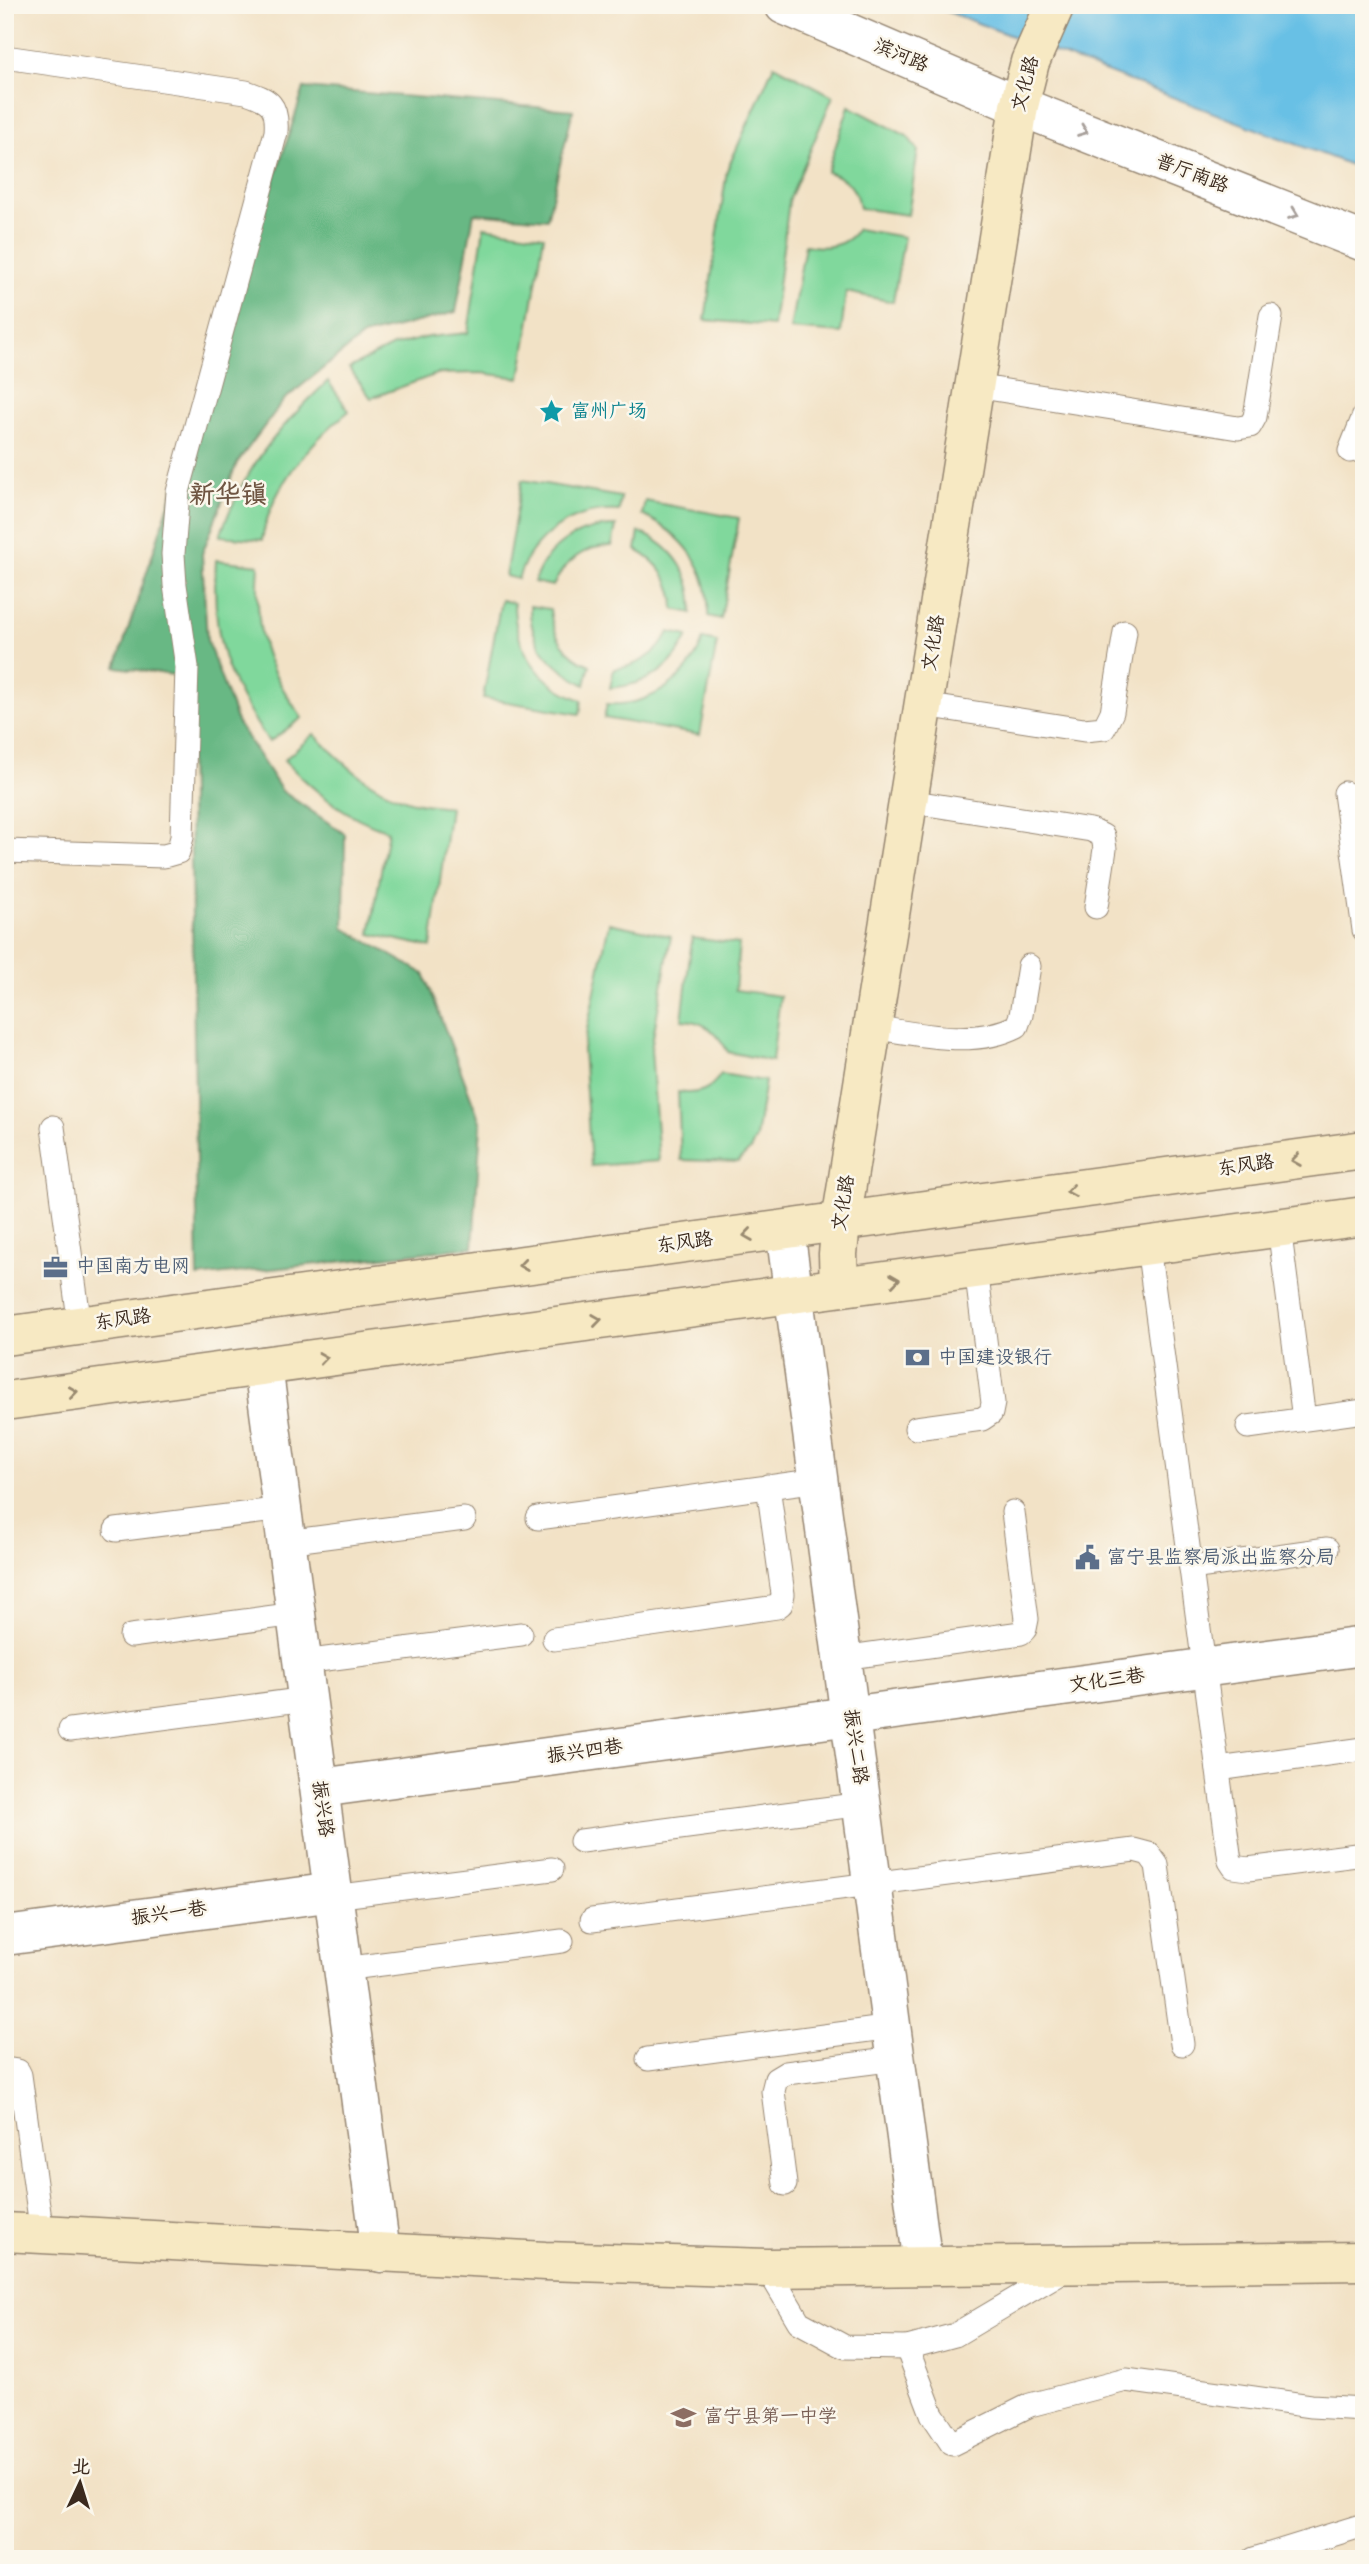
<svg xmlns="http://www.w3.org/2000/svg" width="1369" height="2564" viewBox="0 0 1369 2564" font-family="Kalam,'LXGW WenKai TC',sans-serif">
<rect width="100%" height="100%" fill="#fbf7ec"/>
<filter id="ink" filterUnits="userSpaceOnUse"><feTurbulence type="fractalNoise" baseFrequency=".0143" numOctaves="2"/><feDisplacementMap in="SourceGraphic" scale="14" xChannelSelector="R" yChannelSelector="G"/><feConvolveMatrix kernelMatrix="1 2 1 2 8 2 1 2 1" color-interpolation-filters="sRGB"/></filter>
<filter id="wash" filterUnits="userSpaceOnUse"><feTurbulence type="fractalNoise" baseFrequency=".00686" numOctaves="4" result="noise"/><feDisplacementMap in="SourceGraphic" scale="28" xChannelSelector="R" yChannelSelector="G"/><feGaussianBlur stdDeviation="1.57" result="paint"/><feColorMatrix in="noise" values="0 0 0 0 0 0 0 0 0 0 0 0 0 0 0 0 0 1.4 0 .05"/><feComposite in="paint" operator="in"/></filter>
<g filter="url(#wash)">
<rect width="100%" height="100%" fill="#f2e2c6"/>
<g fill="#80d89c" stroke="#5e815d" stroke-width="2">
<polygon points="774,65 833,96 789,201 773,326 705,320 727,170"/>
<path d="M849,106L907,136L918,150L908,215L859,208C856,187 847,178 827,172Z"/>
<polygon points="484,227 544,236 520,378 481,373 437,374 371,398 349,368 393,346 428,337 468,333"/>
<path d="M857,229L904,237L893,302L846,292L841,333L790,329L805,245C823,249 847,247 857,229Z"/>
<path d="M328,381L349,411C308,444 271,487 262,540L220,536C244,468 276,430 328,381Z"/>
<path d="M522,480L621,497L619,511C573,508 532,536 518,579L505,576Z"/>
<path d="M645,501L739,518L721,619L708,616C711,569 684,534 642,515Z"/>
<path d="M616,526L612,546C585,545 564,562 553,586L534,582C546,546 579,526 616,526Z"/>
<path d="M639,532C673,545 695,576 692,613L674,609C674,583 659,562 636,550Z"/>
<path d="M216,560L259,565C254,633 263,663 302,718L269,742C225,680 211,636 216,560Z"/>
<path d="M501,600L514,603C514,648 539,685 582,700L580,714L483,698Z"/>
<path d="M530,606L550,609C552,634 566,656 590,665L585,685C554,668 529,645 530,606Z"/>
<path d="M669,632L688,636C672,670 647,685 610,688L614,669C638,666 658,655 669,632Z"/>
<path d="M703,639L717,642L700,735L604,718L607,704C649,707 690,679 703,639Z"/>
<path d="M314,734C342,762 368,788 407,800C420,805 436,805 450,807L431,947L370,934L388,831C344,816 316,793 284,760Z"/>
<polygon points="609,923 671,936 651,1049 659,1161 591,1166 583,1049"/>
<path d="M692,938L739,944L735,990L780,996L772,1061L728,1052C717,1032 706,1021 682,1020Z"/>
<path d="M721,1074L765,1081L756,1138L750,1150L738,1162L681,1160L678,1092C697,1095 710,1091 721,1074Z"/>
</g>
<polygon fill="#68b884" stroke="#527151" stroke-width="2" points="304,88 573,110 547,219 474,213 456,312 363,336 284,400 237,463 202,554 207,640 237,722 282,791 345,834 344,928 424,974 481,1124 473,1247 198,1277 188,677 116,667"/>
<polygon fill="#68c0e5" stroke="#527582" stroke-width="2" points="930,5 1364,5 1364,170"/>
</g>
<g filter="url(#ink)">
<g fill="none" stroke-linecap="round" stroke-linejoin="round">
<defs>
<g id="service">
<path d="M5,57L246,92C270,100 278,105 276,132L178,492L173,554L175,585L187,667L182,837L178,852L164,856L5,851"/>
<polyline points="975,386 1238,428 1250,426 1255,417 1271,316"/>
<polyline points="1350,451 1364,416"/>
<polyline points="924,705 1084,730 1104,728 1112,712 1125,632"/>
<polyline points="1345,793 1364,930"/>
<polyline points="908,801 1091,830 1103,836 1105,849 1096,907"/>
<path d="M872,1027C917,1034 974,1048 1017,1026L1021,1015L1029,966"/>
<polyline points="53,1127 80,1326"/>
<polyline points="1279,1227 1304,1419"/>
<polyline points="1148,1246 1230,1861 1234,1867 1248,1869 1364,1854"/>
<polyline points="1248,1427 1364,1411"/>
<polyline points="916,1428 982,1419 991,1413 993,1403 976,1269"/>
<polyline points="538,1518 819,1480"/>
<polyline points="116,1530 282,1509"/>
<polyline points="286,1542 464,1519"/>
<polyline points="1191,1568 1327,1549"/>
<polyline points="131,1636 296,1614"/>
<polyline points="554,1639 777,1607 781,1604 783,1594 768,1486"/>
<polyline points="843,1658 1021,1633 1025,1629 1027,1619 1013,1512"/>
<polyline points="303,1662 521,1634"/>
<polyline points="70,1730 307,1699"/>
<polyline points="1218,1769 1364,1749"/>
<polyline points="581,1841 862,1804"/>
<polyline points="334,1897 552,1869"/>
<polyline points="592,1920 1134,1850 1149,1854 1157,1865 1182,2044"/>
<polyline points="343,1969 562,1941"/>
<polyline points="648,2059 892,2027"/>
<polyline points="5,2069 18,2071 20,2075 42,2234"/>
<polyline points="785,2184 773,2091 776,2079 786,2073 896,2059"/>
<polyline points="767,2268 799,2322 845,2347 907,2348 955,2335 1066,2269"/>
<polyline points="907,2348 932,2414 952,2444 1030,2405 1126,2380 1311,2406 1364,2409"/>
<polyline points="1254,2559 1364,2525"/>
</g>
<g id="minor">
<polyline points="263,1366 381,2253"/>
<polyline points="320,1788 1364,1646"/>
<polyline points="5,1936 334,1892"/>
</g>
<g id="tertiary">
<polyline points="784,5 1019,106 1364,242"/>
<polyline points="785,1230 923,2265"/>
</g>
<g id="secondary">
<polyline points="839,1287 838,1254 841,1222 1019,106 1030,62 1055,5"/>
<polyline points="5,1336 1364,1150"/>
<polyline points="5,1401 1364,1216"/>
<polyline points="5,2232 545,2261 767,2268 1364,2261"/>
</g>
</defs>
<use href="#service" stroke="#968672" stroke-width="25"/>
<use href="#minor" stroke="#968672" stroke-width="41"/>
<use href="#tertiary" stroke="#968672" stroke-width="41"/>
<use href="#secondary" stroke="#968672" stroke-width="41"/>
<use href="#service" stroke="#fff" stroke-width="23"/>
<use href="#minor" stroke="#fff" stroke-width="38"/>
<use href="#tertiary" stroke="#fff" stroke-width="38"/>
<use href="#secondary" stroke="#f7e9c3" stroke-width="38"/>
</g>
<defs><path id="oneway-chevron" d="M-2-3.5L2.5 0L-2 3.5" fill="none" stroke-width="1.6" stroke-linecap="round" stroke-linejoin="round" transform="scale(1.75)"/></defs>
<g stroke="#a79f9a">
<use href="#oneway-chevron" transform="translate(1083 131) rotate(21)"/>
<use href="#oneway-chevron" transform="translate(1294 214) rotate(21)"/>
</g>
<g stroke="#998a70">
<use href="#oneway-chevron" transform="translate(1296 1160) rotate(172)"/>
<use href="#oneway-chevron" transform="translate(1071 1191) rotate(172)"/>
<use href="#oneway-chevron" transform="translate(748 1235) rotate(172)"/>
<use href="#oneway-chevron" transform="translate(523 1265) rotate(172)"/>
<use href="#oneway-chevron" transform="translate(895 1280) rotate(-8)"/>
<use href="#oneway-chevron" transform="translate(597 1320) rotate(-8)"/>
<use href="#oneway-chevron" transform="translate(323 1358) rotate(-8)"/>
<use href="#oneway-chevron" transform="translate(73 1392) rotate(-8)"/>
</g>
</g>
<defs>
<symbol id="sight-bare" viewBox="-9 -9 18 18"><path d="M0-6L1.8-2.2L6-1.7L2.9 1.2L3.7 5.4L0 3.3L-3.7 5.4L-2.9 1.2L-6-1.7L-1.8-2.2Z" fill="#0f9aa8" stroke="#fbf7ec" stroke-width="2.5" paint-order="stroke"/></symbol>
<symbol id="office-bare" viewBox="-9 -9 18 18"><path d="M-6-3h4V-5.5h4V-3h4V5H-6ZM-1-4.5V-3h2v-1.5ZM-6 0V1H6V0Z" fill="#5c6f8a" stroke="#fbf7ec" stroke-width="2.5" paint-order="stroke"/></symbol>
<symbol id="bank-bare" viewBox="-9 -9 18 18"><path d="M-6-4H6V4H-6ZM0-2.3a2.3 2.3 0 1 0 0 4.6a2.3 2.3 0 1 0 0-4.6Z" fill="#5c6f8a" stroke="#fbf7ec" stroke-width="2.5" paint-order="stroke"/></symbol>
<symbol id="civic-bare" viewBox="-9 -9 18 18"><path d="M-.6-6.5H3V-4.5H.6V-3L4-1V1h2V6H-6V1h2V-1L-.6-3ZM-1.2 2.5V6h2.4V2.5Z" fill="#5c6f8a" stroke="#fbf7ec" stroke-width="2.5" paint-order="stroke"/></symbol>
<symbol id="school-bare" viewBox="-9 -9 18 18"><path d="M0-5L7-2L0 1L-7-2ZM-4 1L0 2.5L4 1V4Q0 6-4 4Z" fill="#8d6e63" stroke="#fbf7ec" stroke-width="2.5" paint-order="stroke"/></symbol>
</defs>
<g fill-rule="evenodd">
<use href="#sight-bare" x="534" y="394" width="35" height="35"/>
<use href="#office-bare" x="38" y="1250" width="35" height="35"/>
<use href="#bank-bare" x="900" y="1340" width="35" height="35"/>
<use href="#civic-bare" x="1070" y="1540" width="35" height="35"/>
<use href="#school-bare" x="666" y="2400" width="35" height="35"/>
</g>
<g text-anchor="middle" dominant-baseline="central" stroke-width="5" stroke-linejoin="round" paint-order="stroke">
<g font-size="19" fill="#3b2a1e" stroke="#fbf7ec">
<text transform="translate(901 56) rotate(23)">滨河路</text>
<text transform="translate(1026 84) rotate(-75)">文化路</text>
<text transform="translate(1192 174) rotate(21)">普厅南路</text>
<text transform="translate(934 643) rotate(-81)">文化路</text>
<text transform="translate(1246 1166) rotate(-8)">东风路</text>
<text transform="translate(844 1203) rotate(-81)">文化路</text>
<text transform="translate(685 1243) rotate(-8)">东风路</text>
<text transform="translate(123 1320) rotate(-8)">东风路</text>
<text transform="translate(1107 1681) rotate(-8)">文化三巷</text>
<text transform="translate(855 1747) rotate(82)">振兴二路</text>
<text transform="translate(585 1752) rotate(-8)">振兴四巷</text>
<text transform="translate(322 1809) rotate(82)">振兴路</text>
<text transform="translate(169 1914) rotate(-8)">振兴一巷</text>
</g>
<g font-size="19" fill="#0d838f" stroke="#fbf7ec" text-anchor="start">
<text x="571" y="412">富州广场</text>
</g>
<g font-size="19" fill="#4e5e75" stroke="#fbf7ec" text-anchor="start">
<text x="76" y="1267">中国南方电网</text>
<text x="938" y="1358">中国建设银行</text>
<text x="1107" y="1558">富宁县监察局派出监察分局</text>
</g>
<g font-size="19" fill="#785e54" stroke="#fbf7ec" text-anchor="start">
<text x="704" y="2417">富宁县第一中学</text>
</g>
<g font-size="26" font-weight="bold" fill="#6f5542" stroke="#fbf7ec">
<text x="228" y="496">新华镇</text>
</g>
</g>
<rect width="1369" height="2564" fill="none" stroke="#fbf7ec" stroke-width="28"/>
<g transform="translate(80 2483) rotate(4)" stroke="#fbf7ec" stroke-width="5" paint-order="stroke">
<path d="M0-5L12 26L0 18L-12 26Z" fill="#3b2a1e"/>
<text y="-10" font-size="19" font-weight="bold" text-anchor="middle" fill="#3b2a1e">北</text>
</g>
</svg>
